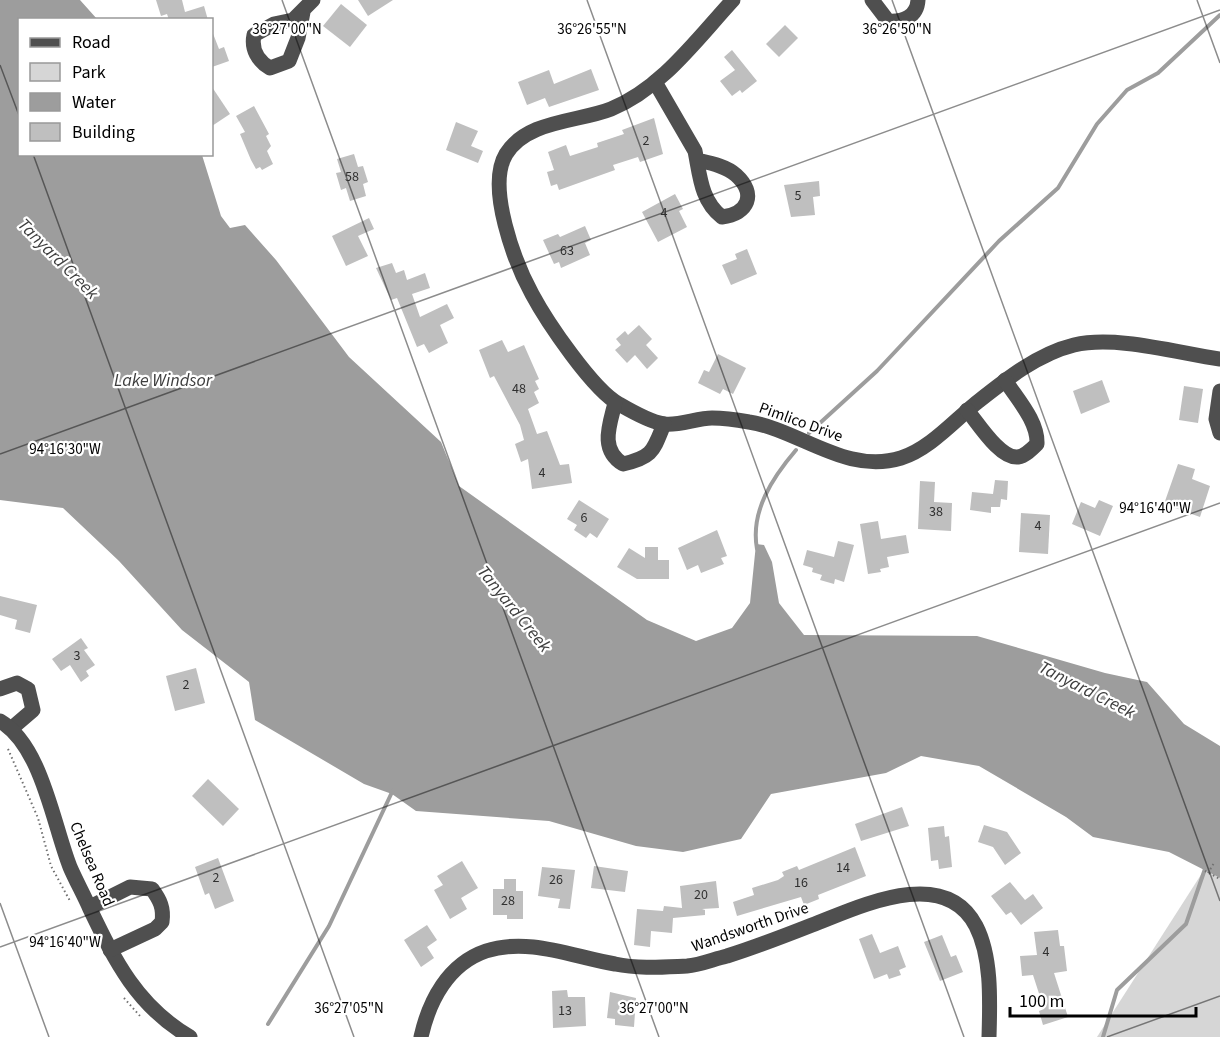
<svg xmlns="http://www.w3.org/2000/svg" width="1220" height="1037" viewBox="0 0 1220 1037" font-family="'Source Sans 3',sans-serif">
<rect width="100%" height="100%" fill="#fff"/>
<polygon fill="#d6d6d6" points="1204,870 1220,878 1220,1037 1097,1037"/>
<polygon fill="#9d9d9d" points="0,0 80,0 97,19 20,20 20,154 202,155 221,216 230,228 245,225 276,260 349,357 441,442 459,486 647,620 696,641 732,628 750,603 756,544 764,545 772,562 779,603 804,635 977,636 1105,673 1147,682 1184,724 1220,746 1220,878 1169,852 1093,837 1066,817 979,766 921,756 886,773 771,794 741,839 683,852 636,846 549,821 416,811 392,794 364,784 255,720 249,682 182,630 119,561 63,508 0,500"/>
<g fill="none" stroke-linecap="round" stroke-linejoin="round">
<g stroke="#9d9d9d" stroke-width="4">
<polyline points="809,433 877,371 999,241 1058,188 1097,124 1127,90 1158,73 1220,15"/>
<path d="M757,549C750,511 773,477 796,450"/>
<polyline points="268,1024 329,926 393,790"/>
<polyline points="1103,1037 1117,990 1186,924 1206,866"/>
</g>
</g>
<g fill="#bfbfbf">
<polygon points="156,0 182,0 185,12 204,6 208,20 169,20 167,14 161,16"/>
<polygon points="358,0 393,0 368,16"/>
<polygon points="341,4 367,25 350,47 323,26"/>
<polygon points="785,25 798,38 779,57 766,44"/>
<polygon points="212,31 219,49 224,47 229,61 212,67"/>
<polygon points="732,50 757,81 742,93 740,90 732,96 720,81 735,70 724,57"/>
<polygon points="591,69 599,90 549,107 545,98 527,105 518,82 549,70 554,84"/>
<polygon points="212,87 230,114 212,126"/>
<polygon points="254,106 269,134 266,136 271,146 267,151 273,164 262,170 260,167 256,169 251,160 240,134 245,132 236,116"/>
<polygon points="654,118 663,154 640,162 638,157 613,165 615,170 559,190 557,184 551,186 547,172 554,170 548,152 566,145 570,156 598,147 597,143 624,134 622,130"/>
<polygon points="456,122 478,131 471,146 483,151 478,163 446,150"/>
<polygon points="354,154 358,167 363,166 368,182 363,184 366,196 350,201 346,188 341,190 336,173 341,172 337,159"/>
<polygon points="819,181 820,196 813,197 815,215 791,217 784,185"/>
<polygon points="675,194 683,209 679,211 687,227 658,242 642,212"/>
<polygon points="369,218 374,229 358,236 368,256 346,266 332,236"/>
<polygon points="585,226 591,240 585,243 590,255 561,268 559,262 554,264 543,240 558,234 560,237"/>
<polygon points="747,249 757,274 731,285 722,265 737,259 735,254"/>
<polygon points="392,263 396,273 404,270 407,280 425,273 430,288 412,294 420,317 447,304 454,318 440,325 448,343 429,353 424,344 417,347 397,298 391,300 376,268"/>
<polygon points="639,325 652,339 646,345 658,358 647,369 635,355 627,363 615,350 621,345 616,339 625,331 628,335"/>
<polygon points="502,340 508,352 524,345 539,379 535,381 539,389 534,392 539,403 528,409 537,434 547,431 560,465 569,464 572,483 532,489 528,459 521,462 515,444 524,440 520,425 494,376 490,378 479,350"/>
<polygon points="718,354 746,368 733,394 723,389 720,394 698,383 704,370 709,372"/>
<polygon points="1102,380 1110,402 1081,414 1073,391"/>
<polygon points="1184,386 1203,389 1198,423 1179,420"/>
<polygon points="1178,464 1195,469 1192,479 1210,486 1200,517 1164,504"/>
<polygon points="995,480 1008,481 1007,500 1001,499 1000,507 991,507 991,513 970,510 972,492 993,494"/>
<polygon points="920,481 935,482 934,502 952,503 951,531 918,529"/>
<polygon points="579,500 609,519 597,538 590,533 586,538 574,530 577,525 567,519"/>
<polygon points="1099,500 1113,506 1100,536 1072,524 1081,502 1095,508"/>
<polygon points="1021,513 1050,515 1048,554 1019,552"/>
<polygon points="878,521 881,539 906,535 909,553 887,557 889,567 880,569 881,572 868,574 860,524"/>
<polygon points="717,530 727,556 721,558 724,564 701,573 698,565 687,570 678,548"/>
<polygon points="838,541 854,545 844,582 835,579 834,584 820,580 822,575 812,572 813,568 803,565 807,550 834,557"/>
<polygon points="645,547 658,547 658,560 669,560 669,579 637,579 617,567 629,548 645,558"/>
<polygon points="0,596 37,605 30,633 15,629 17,620 0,615"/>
<polygon points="81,638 88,648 84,650 95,665 86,671 89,676 81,682 70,665 61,671 52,659"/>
<polygon points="196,668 205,703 175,711 166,676"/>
<polygon points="208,779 239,809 223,826 192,796"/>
<polygon points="902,807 909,826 861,841 855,824"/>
<polygon points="984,825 1007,832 1021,853 1005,865 993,847 978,842"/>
<polygon points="944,826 945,837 949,836 952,867 939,869 938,860 931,861 928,828"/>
<polygon points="855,847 866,876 818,895 819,899 804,905 801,897 737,916 733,902 754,895 752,888 778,880 784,876 782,872 797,866 799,870"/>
<polygon points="218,858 234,901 215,909 209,893 205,895 195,867"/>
<polygon points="462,861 478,888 461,898 467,909 450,919 434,890 443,885 437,876"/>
<polygon points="594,866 628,871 625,892 591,888"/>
<polygon points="542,867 575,870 570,909 558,908 560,899 538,896"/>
<polygon points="504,879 516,879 516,891 523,891 523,919 507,919 507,915 493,915 493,889 504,889"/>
<polygon points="716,881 719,908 702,909 705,910 705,915 673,918 672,933 651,931 650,947 634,945 637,909 663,911 664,906 682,908 680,886"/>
<polygon points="1010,882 1025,900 1033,894 1043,908 1021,925 1011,912 1006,915 991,896"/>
<polygon points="427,925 437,940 427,947 434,958 421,967 404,940"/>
<polygon points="1058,930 1060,946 1064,946 1067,971 1054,973 1068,1017 1043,1025 1039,1011 1044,1009 1033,975 1022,976 1020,956 1037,955 1034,932"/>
<polygon points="872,934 880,953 898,946 906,967 899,970 901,975 889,979 887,974 874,979 859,939"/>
<polygon points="942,935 951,957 956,955 963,972 940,981 924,942"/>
<polygon points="567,990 568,997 585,997 586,1026 553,1028 552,991"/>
<polygon points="610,992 636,998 634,1027 615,1025 615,1019 607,1018"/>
</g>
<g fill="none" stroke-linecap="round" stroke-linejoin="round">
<g stroke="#717171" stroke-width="2" stroke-dasharray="1.5 3" stroke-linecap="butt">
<polyline points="8,749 38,818 51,866 70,901"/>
<polyline points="1205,871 1220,879"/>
<polyline points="1208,873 1214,863"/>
<polyline points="124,998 140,1016"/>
</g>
<g stroke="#4f4f4f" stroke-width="15">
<path d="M733,0C697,39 661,89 611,109C578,122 527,120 506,154C486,187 515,263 532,294C547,322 593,390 619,404C631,411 650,422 664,424C679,426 697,418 712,418C724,418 738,420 749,422C800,430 846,475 901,458C929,449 952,423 975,404C1004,381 1037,354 1074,345C1116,335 1178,353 1220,359"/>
<path d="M872,0L888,21C903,22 917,17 918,0"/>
<path d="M303,12L298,38L289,61L270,68C258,61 251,49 254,35L274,24L293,20L313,0"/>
<path d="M655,82L695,151C700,176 701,201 722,217C748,214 757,194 736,175C726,166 710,163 697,160"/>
<polyline points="1220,391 1216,419 1220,433"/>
<path d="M615,403C610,424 599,449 623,464C653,457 653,451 664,424"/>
<path d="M967,410C978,423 1000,459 1018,457C1025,456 1032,449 1037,444C1038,421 1017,399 1005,380"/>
<polyline points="0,689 17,683 28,689 33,710 12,728"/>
<path d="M0,721C42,746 53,824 70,867C76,881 84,895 90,909C115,961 137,1006 190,1037"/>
<path d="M90,907L130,887L152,889C160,900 164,908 162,922L155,929L110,950"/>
<path d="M421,1037C429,1001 448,964 486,951C529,937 573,957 615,964C639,969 663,967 687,966C700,965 714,959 727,956C756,947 784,936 812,925C857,908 944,864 976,926C992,957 990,1002 989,1037"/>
</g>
</g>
<path fill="none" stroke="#000" stroke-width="1.5" stroke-opacity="0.45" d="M282,0L659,1037M587,0L964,1037M892,0L1220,901M1197,0L1220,63M0,65L20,118M33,154L354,1037M0,454L1220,10M0,903L49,1037M0,947L1220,503M1107,1037L1220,996"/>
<g text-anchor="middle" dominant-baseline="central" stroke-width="4.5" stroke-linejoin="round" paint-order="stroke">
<g font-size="14" fill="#303030">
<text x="646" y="141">2</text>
<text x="352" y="177">58</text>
<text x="798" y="196">5</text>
<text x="664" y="213">4</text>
<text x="567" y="251">63</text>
<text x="519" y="389">48</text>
<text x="542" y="473">4</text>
<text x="936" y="512">38</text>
<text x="584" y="518">6</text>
<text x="1038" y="526">4</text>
<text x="77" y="656">3</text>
<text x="186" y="685">2</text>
<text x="843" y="868">14</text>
<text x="216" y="878">2</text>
<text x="556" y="880">26</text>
<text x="801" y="883">16</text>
<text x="701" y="895">20</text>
<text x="508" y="901">28</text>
<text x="1046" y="952">4</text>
<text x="565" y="1011">13</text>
</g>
<g font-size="16" fill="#000" stroke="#fff">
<text transform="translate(801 422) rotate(20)">Pimlico Drive</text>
<text transform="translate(92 864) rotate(67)">Chelsea Road</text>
<text transform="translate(750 927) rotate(-19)">Wandsworth Drive</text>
</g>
<g font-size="18" font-style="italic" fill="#3e3e3e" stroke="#fff">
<text transform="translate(58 259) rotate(45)">Tanyard Creek</text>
<text x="163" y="380">Lake Windsor</text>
<text transform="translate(514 609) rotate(51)">Tanyard Creek</text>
<text transform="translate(1087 690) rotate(27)">Tanyard Creek</text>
</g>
</g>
<g font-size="15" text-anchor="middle" fill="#000" stroke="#fff" stroke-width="4.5" stroke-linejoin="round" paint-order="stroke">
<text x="287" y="34">36°27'00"N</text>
<text x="592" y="34">36°26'55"N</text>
<text x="897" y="34">36°26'50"N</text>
<text x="65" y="454">94°16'30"W</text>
<text x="1155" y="513">94°16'40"W</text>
<text x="65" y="947">94°16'40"W</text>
<text x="349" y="1013">36°27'05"N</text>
<text x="654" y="1013">36°27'00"N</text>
</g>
<rect x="18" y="18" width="195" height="138" fill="#ffffff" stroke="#999999" stroke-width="1.5"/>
<rect x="30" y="38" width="30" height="9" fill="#4f4f4f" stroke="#999999" stroke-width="1.5"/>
<text x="72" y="48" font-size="18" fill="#000000">Road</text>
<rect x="30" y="63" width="30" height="18" fill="#d6d6d6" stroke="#999999" stroke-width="1.5"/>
<text x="72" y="78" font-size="18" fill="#000000">Park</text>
<rect x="30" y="93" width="30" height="18" fill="#9d9d9d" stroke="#999999" stroke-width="1.5"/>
<text x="72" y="108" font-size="18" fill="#000000">Water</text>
<rect x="30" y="123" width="30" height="18" fill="#bfbfbf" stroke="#999999" stroke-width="1.5"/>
<text x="72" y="138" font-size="18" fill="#000000">Building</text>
<path d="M1010 1007v9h186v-9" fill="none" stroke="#000000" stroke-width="3"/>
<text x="1019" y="1007" font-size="18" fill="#000000" stroke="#ffffff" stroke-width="4.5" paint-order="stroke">100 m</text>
</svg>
